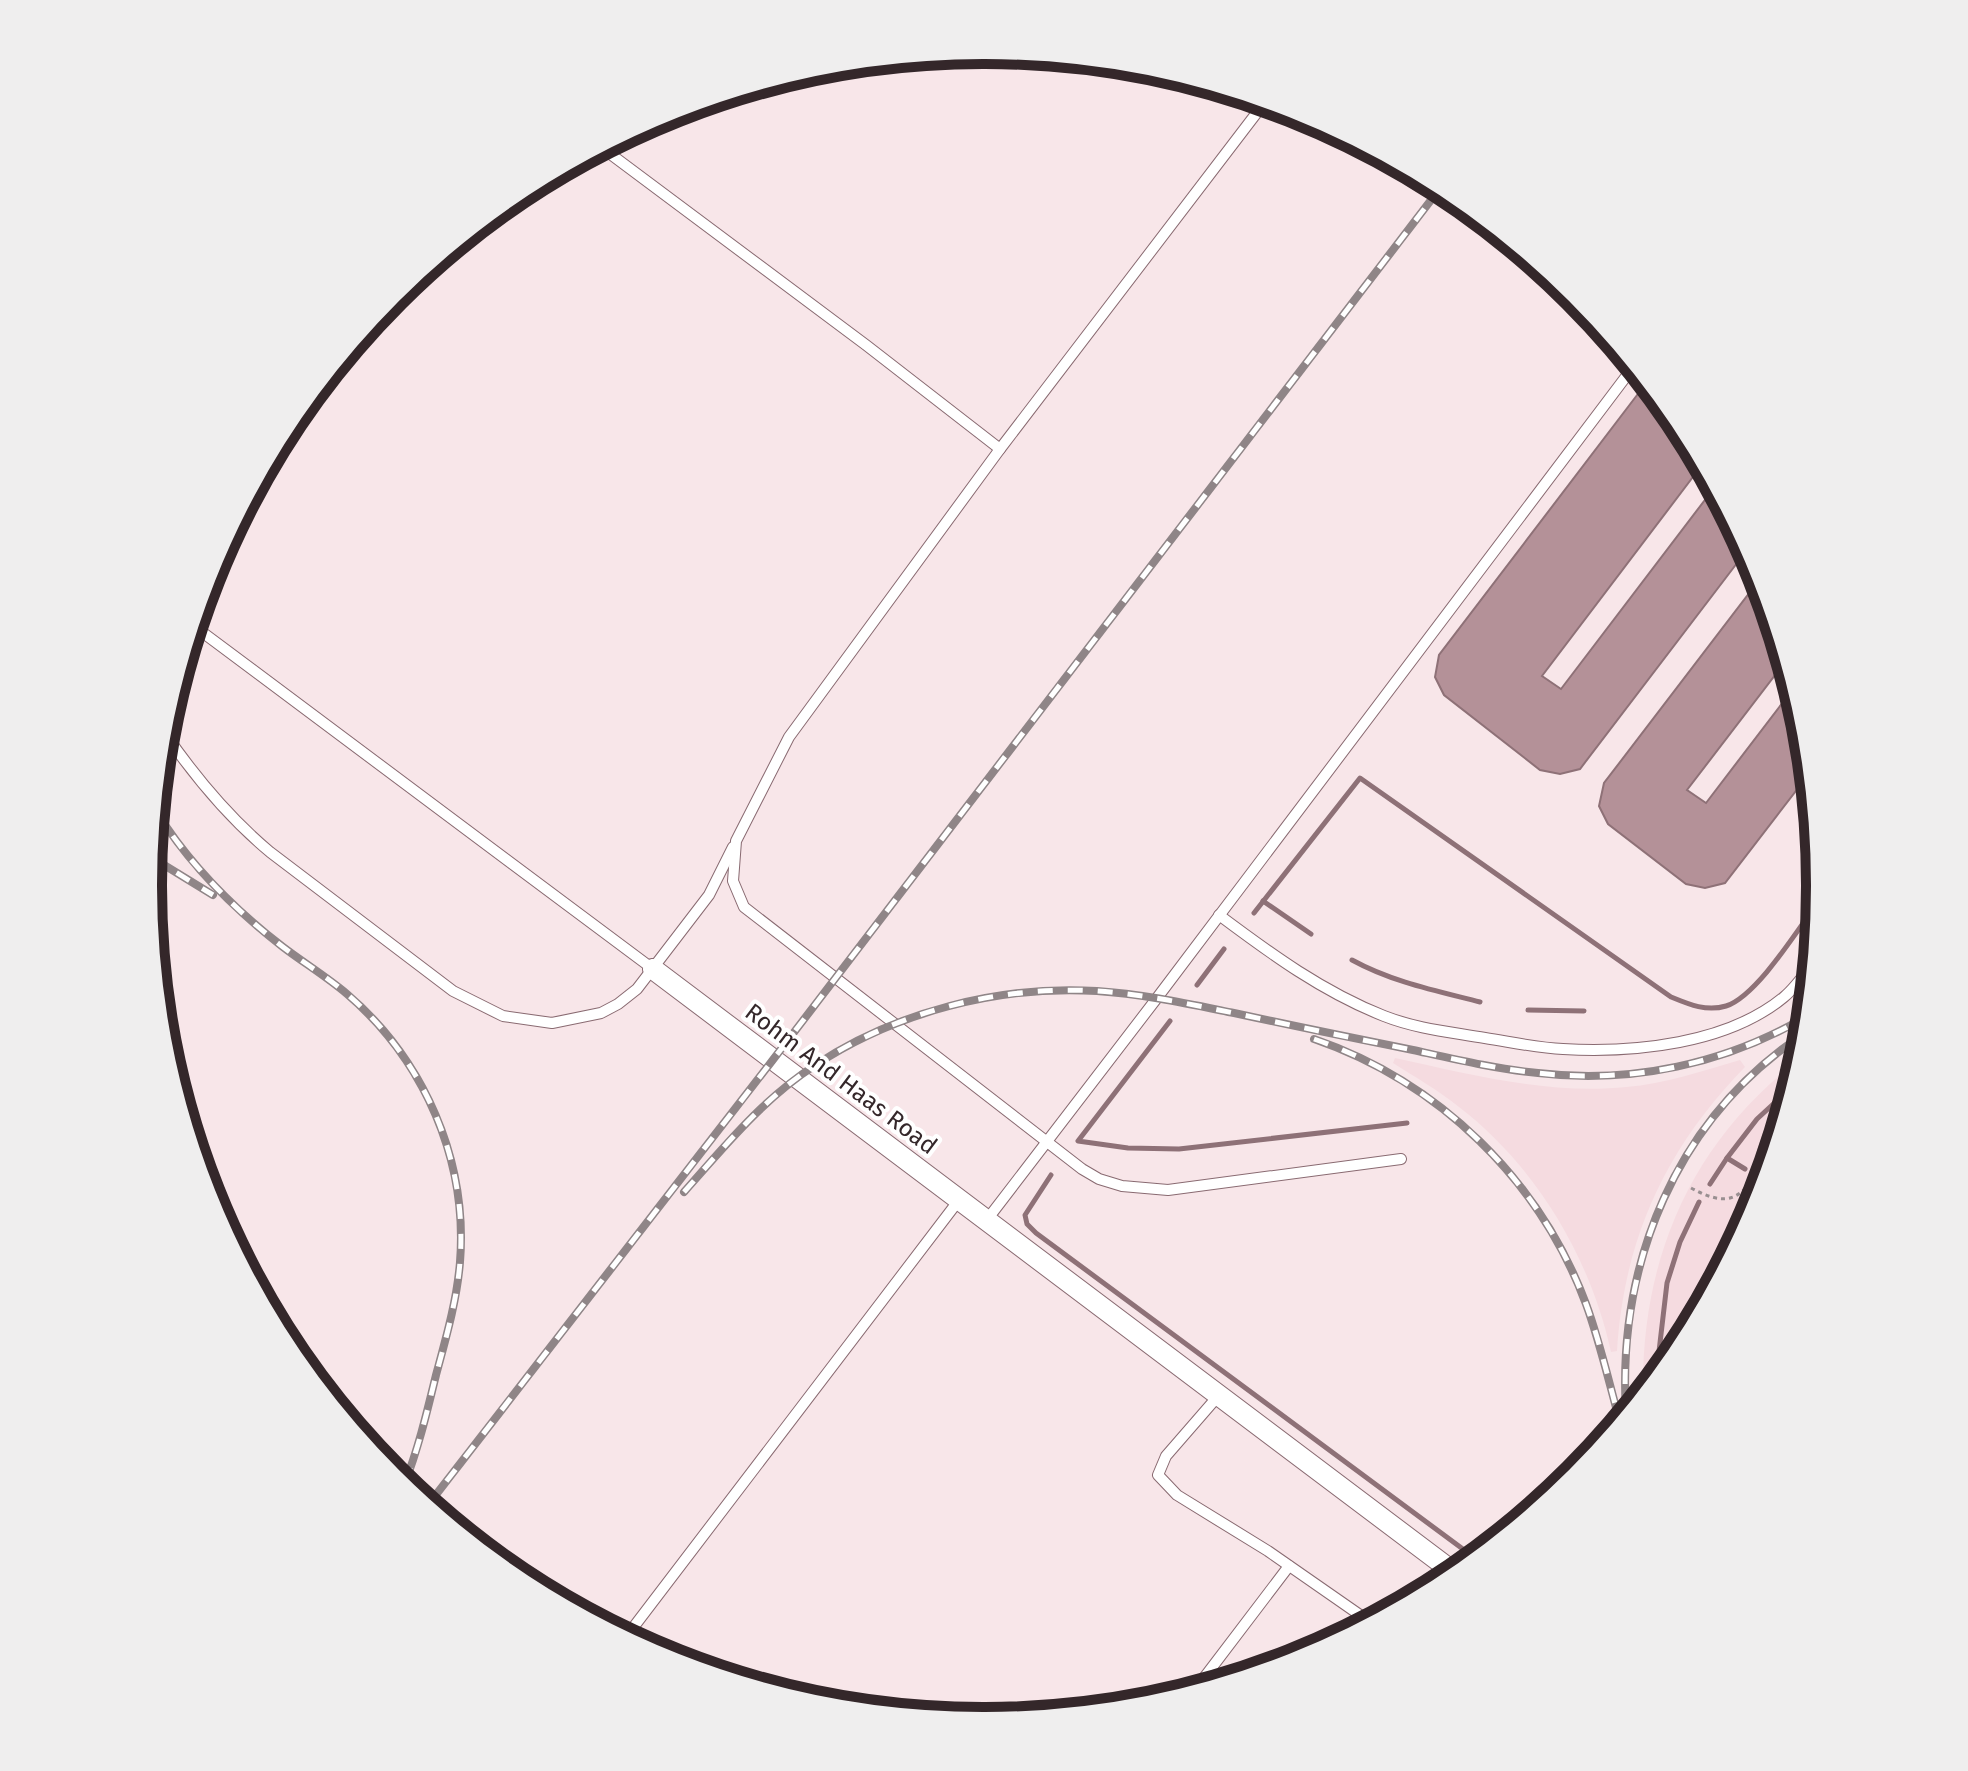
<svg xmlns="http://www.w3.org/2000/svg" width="1968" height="1771" viewBox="0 0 1968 1771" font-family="'Fira Sans',sans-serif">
<rect width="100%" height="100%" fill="#fdf5f6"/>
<circle fill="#f8e6e9" cx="984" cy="886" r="833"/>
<g fill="#f5dbe0">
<path d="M1395,1058C1469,1074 1549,1095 1626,1087C1665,1084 1702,1071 1740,1060L1745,1067C1666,1148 1624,1238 1617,1351L1611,1352C1591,1259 1536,1166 1459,1107C1438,1090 1415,1077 1393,1063Z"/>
<path d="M1801,1058L1756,1206L1678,1350L1643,1393C1641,1257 1692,1141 1801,1058Z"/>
</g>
<g fill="#b49198" stroke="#8e7177" stroke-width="2">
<polygon points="1647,382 1679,422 1702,465 1542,676 1561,689 1714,488 1747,550 1580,769 1560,774 1540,770 1444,695 1435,677 1439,655"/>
<polygon points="1760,579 1785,662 1687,790 1706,803 1793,689 1804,723 1809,774 1725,883 1705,888 1686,884 1608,824 1599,806 1604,783"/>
</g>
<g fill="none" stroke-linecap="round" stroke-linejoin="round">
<g stroke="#8e7177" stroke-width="5">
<polyline points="1263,901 1311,934"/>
<path d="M1254,913L1360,778L1671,997C1688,1004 1706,1012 1726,1006C1757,996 1798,929 1818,902"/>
<path d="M1352,960C1392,982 1437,991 1480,1002"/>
<polyline points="1197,985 1224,949"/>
<polyline points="1528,1010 1584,1011"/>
<polyline points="1170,1021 1078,1141 1128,1148 1179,1149 1407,1123"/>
<polyline points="1727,1158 1757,1119 1792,1087"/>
<polyline points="1051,1175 1025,1215 1027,1224 1036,1233 1475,1558"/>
<polyline points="1710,1184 1727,1158 1745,1169"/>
<polyline points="1656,1377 1667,1283 1680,1242 1699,1202"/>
</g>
<defs>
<g id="lane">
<polyline points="601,147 866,345 1000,449 789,737 736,841 733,881 744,907 1082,1169 1099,1179 1122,1186 1168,1190 1401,1159"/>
<polyline points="1000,449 1265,102"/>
<polyline points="194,626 653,969"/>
<path d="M164,732C195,777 228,817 270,852L453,991L503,1016L552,1023L601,1013L618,1004L637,989L709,895L733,847"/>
<path d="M1219,915C1271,954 1323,992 1384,1016C1417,1029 1451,1032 1485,1038C1511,1042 1537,1048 1563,1049C1635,1053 1727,1044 1784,997C1795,988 1804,975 1812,964"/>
<polyline points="986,1221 1157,998 1634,366"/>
<polyline points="1219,1395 1166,1456 1158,1475 1177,1495 1268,1551 1370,1622"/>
<polyline points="1439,1585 1452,1571"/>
<polyline points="626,1637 959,1200"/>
<polyline points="1194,1691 1289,1566"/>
</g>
<polyline id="street" points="653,969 1456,1574"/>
</defs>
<use href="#lane" stroke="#896a71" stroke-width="12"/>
<use href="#street" stroke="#896a71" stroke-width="22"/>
<path stroke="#998f91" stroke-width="3" stroke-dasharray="4 4" stroke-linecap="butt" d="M1691,1188C1739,1214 1744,1189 1772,1153"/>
<use href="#lane" stroke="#fff" stroke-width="10"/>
<use href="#street" stroke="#fff" stroke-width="20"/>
<defs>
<g id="rail">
<path d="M156,811C189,864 234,909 283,947C304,963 327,977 347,994C424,1060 468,1160 460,1262C457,1300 446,1338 436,1375C427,1412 418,1450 404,1485"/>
<polyline points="151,857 213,895"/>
<path d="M1314,1039C1439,1082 1540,1180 1586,1304C1600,1342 1609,1383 1620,1422"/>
<path d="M684,1192C724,1147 763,1099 814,1066C895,1012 1000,985 1097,991C1143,994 1189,1004 1234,1013C1294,1026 1353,1038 1413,1050C1454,1059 1496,1069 1538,1073C1631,1084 1726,1064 1807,1016"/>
<path d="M1626,1414C1617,1263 1676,1118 1805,1033"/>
<polyline points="428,1505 772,1061 1441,187"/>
</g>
</defs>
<use href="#rail" stroke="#8f8587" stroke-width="8"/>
<use href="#rail" stroke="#fff" stroke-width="5" stroke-dasharray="15" stroke-linecap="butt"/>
</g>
<g text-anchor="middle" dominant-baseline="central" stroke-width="8" stroke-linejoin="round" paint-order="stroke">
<g font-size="24" fill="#34272a" stroke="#fff">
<text transform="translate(841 1079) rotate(37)">Rohm And Haas Road</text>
</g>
</g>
<path d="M0 0H1968V1771H0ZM983 64H985A821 821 0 0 1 1806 885V886A821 821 0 0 1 985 1707H983A821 821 0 0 1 162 886V885A821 821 0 0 1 983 64Z" fill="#efeeee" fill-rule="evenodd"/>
<path fill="none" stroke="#34272a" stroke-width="10" d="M983 64H985A821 821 0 0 1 1806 885V886A821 821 0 0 1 985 1707H983A821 821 0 0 1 162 886V885A821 821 0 0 1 983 64Z"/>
</svg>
